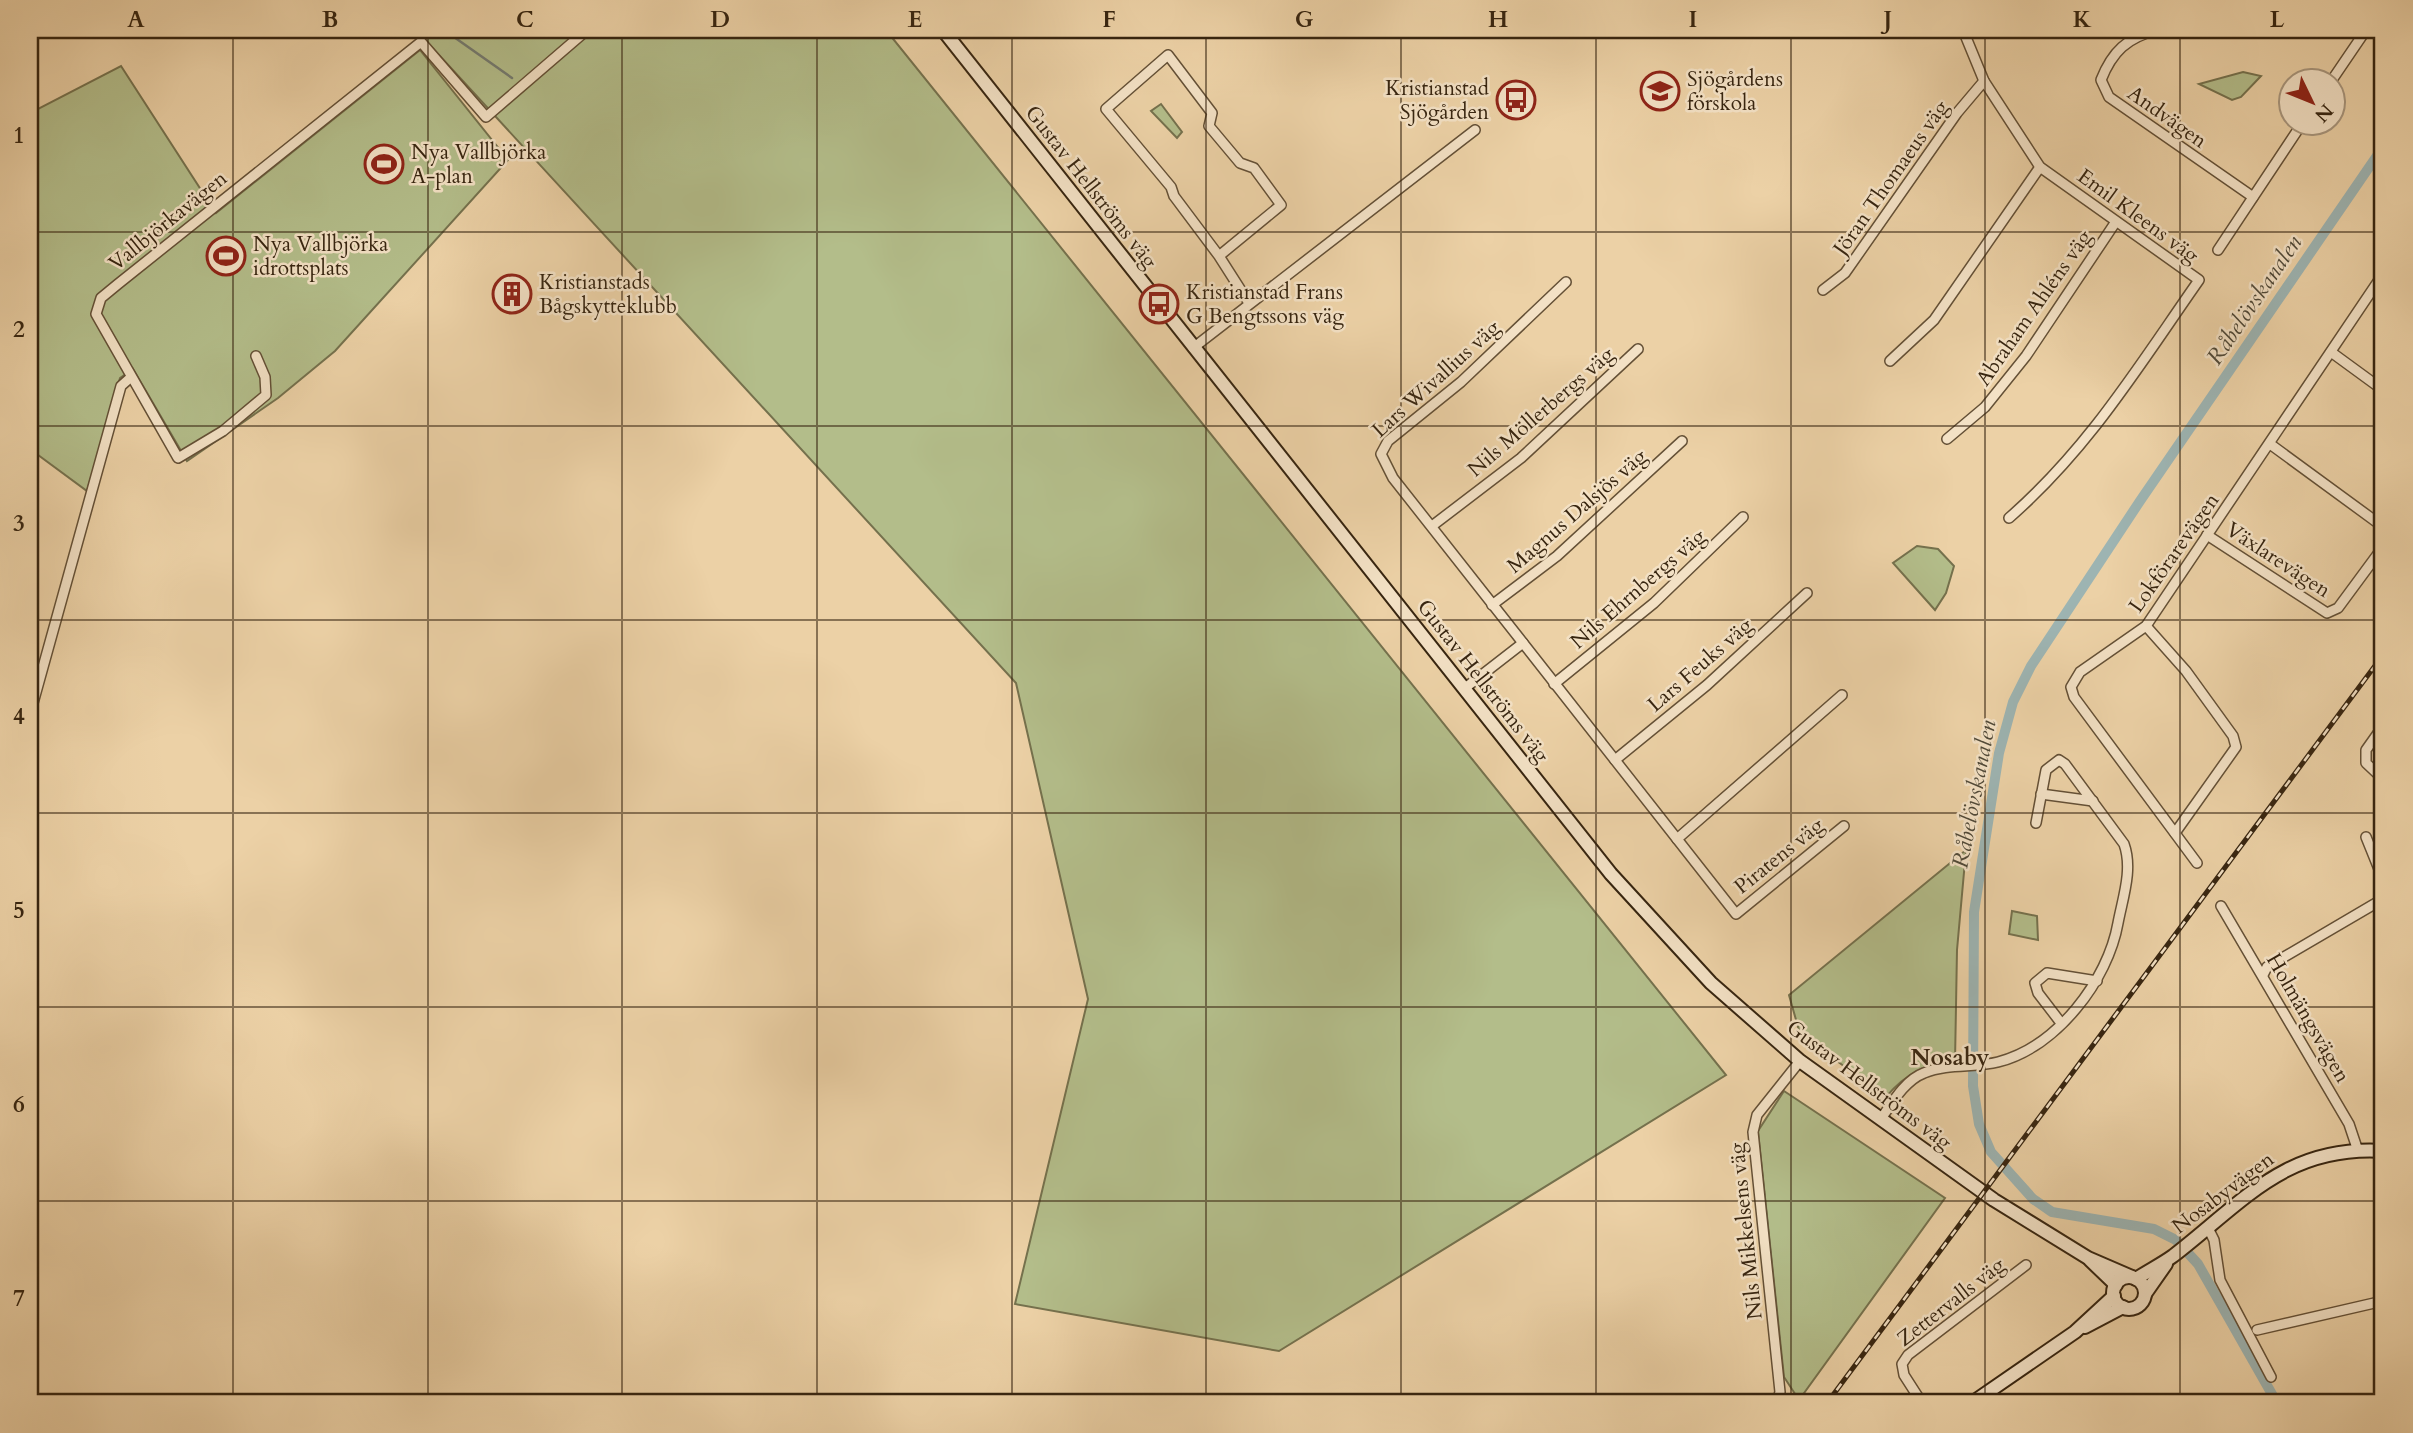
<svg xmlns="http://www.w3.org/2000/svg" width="2413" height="1433" viewBox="0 0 2413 1433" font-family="Cardo,serif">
<rect width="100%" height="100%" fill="#ecd1a6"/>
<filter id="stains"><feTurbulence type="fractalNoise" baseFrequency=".00286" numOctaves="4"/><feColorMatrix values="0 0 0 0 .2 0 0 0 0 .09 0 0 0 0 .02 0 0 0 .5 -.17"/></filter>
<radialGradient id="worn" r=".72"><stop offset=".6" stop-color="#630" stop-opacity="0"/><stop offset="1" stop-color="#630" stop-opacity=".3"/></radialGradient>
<g fill="#b3bd8a" stroke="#75714d" stroke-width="2">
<polygon points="416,30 886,30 1726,1075 1279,1351 1015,1304 1088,999 1016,683"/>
<polygon points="420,50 508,160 335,351 278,398 187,461 133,369 120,378 87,491 30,449 30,113 121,66 216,213"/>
<polygon points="2243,72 2261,76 2241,97 2232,100 2199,84"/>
<polygon points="1161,104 1182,132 1177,138 1151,111"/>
<polygon points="1917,546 1938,549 1954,566 1946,593 1935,610 1893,563"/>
<path d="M1966,850L1957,950L1955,1062C1924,1065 1906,1073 1886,1097L1800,1034L1789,995Z"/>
<polygon points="2012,911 2037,916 2038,940 2009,934"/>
<polygon points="1784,1091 1945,1198 1799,1400 1784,1377 1758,1131"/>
</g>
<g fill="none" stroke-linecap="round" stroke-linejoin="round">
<polyline stroke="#747b71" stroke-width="2.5" points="444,30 512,78"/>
<polyline stroke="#9db4b2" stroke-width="10" points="2277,1403 2198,1264 2176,1240 2154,1229 2052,1212 2033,1199 1991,1152 1979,1124 1973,1086 1974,912 1999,753 2013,702 2031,666 2140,501 2383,147"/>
<defs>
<g id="street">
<path d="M1963,30L1984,81L2040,167L2199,280C2138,367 2089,448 2009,518"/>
<path d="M2158,30C2127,37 2112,52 2101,80L2109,97L2253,197"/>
<polyline points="1610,32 1613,30"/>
<polyline points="2332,80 2366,30"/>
<polyline points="2218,250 2303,122"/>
<polyline points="1219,256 1281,205 1254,168 1240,163 1209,126 1212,113 1168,55 1106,109 1171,187 1174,196 1219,256 1249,303"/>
<polyline points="1823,290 1845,273 1957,113 1984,81"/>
<polyline points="1193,348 1475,130"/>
<polyline points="2331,352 2383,390"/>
<polyline points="256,356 265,377 266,395 223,431 178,458 96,314 101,298 118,284 421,42 486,117 587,30"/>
<polyline points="1890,361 1934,320 2040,167"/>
<polyline points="1947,439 1985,407 2026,356 2115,223"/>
<polyline points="2270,444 2382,526 2383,530"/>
<polyline points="1432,526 1521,458 1638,349"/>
<polyline points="2207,535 2327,613 2338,608 2383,547"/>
<polyline points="1492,605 1557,556 1682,441"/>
<polyline points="2146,626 2186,671 2233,736 2236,747 2175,833"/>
<polyline points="1523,643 1736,914 1844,826"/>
<polyline points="1554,684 1654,603 1743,517"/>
<polyline points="1465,688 1523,643 1393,478 1381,454 1388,441 1461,382 1566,282"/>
<polyline points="30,714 121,386 130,378"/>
<polyline points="2383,726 2366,750 2366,763 2383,779"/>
<polyline points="1615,760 1707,685 1807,593"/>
<polyline points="2041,794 2093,801"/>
<polyline points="2366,837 2383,879"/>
<polyline points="1677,839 1842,695"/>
<polyline points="2197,863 2074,697 2071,687 2080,672 2146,626 2383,274"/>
<polyline points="2221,906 2349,1124 2358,1151"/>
<polyline points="2263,975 2267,967 2383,899"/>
<polyline points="2061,1023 2038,993 2035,983 2047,973 2097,981"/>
<path d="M1881,1119C1892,1103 1905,1080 1924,1073C1948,1063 1975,1068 1998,1062C2057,1047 2108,980 2118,923C2123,897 2133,869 2124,844L2065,764L2059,760L2046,770L2036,823"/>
<polyline points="2208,1228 2214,1240 2220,1280 2271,1377"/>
<polyline points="2257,1330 2383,1301"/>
<polyline points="1766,1403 1778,1399 1780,1392 1753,1132 1757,1115 1800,1061"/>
<polyline points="1922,1403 1904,1375 1902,1364 1908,1355 2026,1265"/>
</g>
<g id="secondary">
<polyline points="943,30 1611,874 1711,983 1800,1061 1994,1200 2088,1258 2132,1277"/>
<polyline points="2090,1260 2116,1285"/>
<circle cx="2129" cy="1293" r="16"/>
<path d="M2136,1279C2148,1271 2162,1264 2173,1256C2243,1202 2286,1145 2383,1151"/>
<polyline points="2145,1294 2166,1264"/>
<polyline points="2085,1327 2123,1307"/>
<polyline points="1972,1403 2075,1332 2114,1296"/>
</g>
</defs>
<use href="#street" stroke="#645036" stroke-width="12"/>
<use href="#secondary" stroke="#372510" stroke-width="16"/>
<use href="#street" stroke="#f3e1c5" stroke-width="9"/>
<use href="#secondary" stroke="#f3e1c5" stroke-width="12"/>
<defs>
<polyline id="rail" points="1827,1403 2383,655"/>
</defs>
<use href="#rail" stroke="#372510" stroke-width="5"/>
<use href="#rail" stroke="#f3e1c5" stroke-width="2.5" stroke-dasharray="8" stroke-linecap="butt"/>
</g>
<path fill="none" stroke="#372510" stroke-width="2" stroke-opacity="0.55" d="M233,30V1403M428,30V1403M622,30V1403M817,30V1403M1012,30V1403M1206,30V1403M1401,30V1403M1596,30V1403M1791,30V1403M1985,30V1403M2180,30V1403M30,232H2383M30,426H2383M30,620H2383M30,813H2383M30,1007H2383M30,1201H2383"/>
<defs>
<symbol id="school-ring" viewBox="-11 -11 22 22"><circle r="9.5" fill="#f3e1c5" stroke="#8f2418" stroke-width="1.5"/><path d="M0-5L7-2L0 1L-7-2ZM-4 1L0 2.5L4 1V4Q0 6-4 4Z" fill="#8f2418"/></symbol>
<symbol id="bus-ring" viewBox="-11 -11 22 22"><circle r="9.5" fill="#f3e1c5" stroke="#8f2418" stroke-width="1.5"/><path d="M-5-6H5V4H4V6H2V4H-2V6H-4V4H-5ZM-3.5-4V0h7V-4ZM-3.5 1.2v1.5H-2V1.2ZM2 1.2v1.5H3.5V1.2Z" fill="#8f2418"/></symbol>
<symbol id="stadium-ring" viewBox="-11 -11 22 22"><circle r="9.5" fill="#f3e1c5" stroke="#8f2418" stroke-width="1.5"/><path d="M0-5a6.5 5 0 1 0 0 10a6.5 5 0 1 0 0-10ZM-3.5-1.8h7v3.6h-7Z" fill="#8f2418"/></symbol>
<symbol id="building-ring" viewBox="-11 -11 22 22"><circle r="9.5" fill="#f3e1c5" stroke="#8f2418" stroke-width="1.5"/><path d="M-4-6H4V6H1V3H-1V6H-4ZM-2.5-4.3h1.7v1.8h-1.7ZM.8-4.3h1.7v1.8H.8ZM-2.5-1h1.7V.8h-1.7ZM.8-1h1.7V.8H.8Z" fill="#8f2418"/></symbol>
</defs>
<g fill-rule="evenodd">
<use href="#school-ring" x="1638" y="69" width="44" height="44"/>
<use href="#bus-ring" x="1494" y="78" width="44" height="44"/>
<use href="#stadium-ring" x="362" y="142" width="44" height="44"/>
<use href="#stadium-ring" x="204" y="234" width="44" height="44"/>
<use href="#building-ring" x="490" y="272" width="44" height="44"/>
<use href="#bus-ring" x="1137" y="282" width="44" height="44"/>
</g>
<g text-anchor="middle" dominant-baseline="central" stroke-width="5" stroke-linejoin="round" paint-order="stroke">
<g font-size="21" fill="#372510" stroke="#f3e1c5" text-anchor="start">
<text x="1687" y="79">Sjögårdens<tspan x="1687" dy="24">förskola</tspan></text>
<text x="1489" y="88" text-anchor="end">Kristianstad<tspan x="1489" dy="24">Sjögården</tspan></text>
<text x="411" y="152">Nya Vallbjörka<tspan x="411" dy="24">A-plan</tspan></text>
<text x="253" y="244">Nya Vallbjörka<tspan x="253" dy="24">idrottsplats</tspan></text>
<text x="539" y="282">Kristianstads<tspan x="539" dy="24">Bågskytteklubb</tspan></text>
<text x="1186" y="292">Kristianstad Frans<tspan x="1186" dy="24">G Bengtssons väg</tspan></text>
</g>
<g font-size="21" fill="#372510" stroke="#f3e1c5">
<text transform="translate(2167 117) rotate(35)">Andvägen</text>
<text transform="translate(1891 178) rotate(-55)">Jöran Thomaeus väg</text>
<text transform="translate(1091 187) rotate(52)">Gustav Hellströms väg</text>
<text transform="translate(2138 216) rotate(36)">Emil Kleens väg</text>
<text transform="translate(168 221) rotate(-39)">Vallbjörkavägen</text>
<text transform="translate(2034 308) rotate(-55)">Abraham Ahléns väg</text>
<text transform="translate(1436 379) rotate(-42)">Lars Wivallius väg</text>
<text transform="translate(1541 412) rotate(-41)">Nils Möllerbergs väg</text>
<text transform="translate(1577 511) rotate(-41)">Magnus Dalsjös väg</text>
<text transform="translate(2174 553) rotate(-55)">Lokförarevägen</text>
<text transform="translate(2278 560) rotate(33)">Växlarevägen</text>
<text transform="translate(1638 589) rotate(-41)">Nils Ehrnbergs väg</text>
<text transform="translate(1700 665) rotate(-41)">Lars Feuks väg</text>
<text transform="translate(1483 681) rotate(52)">Gustav Hellströms väg</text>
<text transform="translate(1779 856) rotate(-39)">Piratens väg</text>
<text transform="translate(2308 1018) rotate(60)">Holmängsvägen</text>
<text transform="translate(1869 1085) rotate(37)">Gustav Hellströms väg</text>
<text transform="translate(2223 1193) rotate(-37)">Nosabyvägen</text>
<text transform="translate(1746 1231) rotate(-96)">Nils Mikkelsens väg</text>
<text transform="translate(1951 1302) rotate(-38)">Zettervalls väg</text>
</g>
<g font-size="23" font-style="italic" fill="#504938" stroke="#f3e1c5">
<text transform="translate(2254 300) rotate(-56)">Råbelövskanalen</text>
<text transform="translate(1974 794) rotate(-79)">Råbelövskanalen</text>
</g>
<g font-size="23" font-weight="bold" fill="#372510" stroke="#f3e1c5">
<text x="1950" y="1057">Nosaby</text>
</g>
</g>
<rect width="2413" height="1433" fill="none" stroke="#ecd1a6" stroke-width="77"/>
<g transform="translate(2312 102) rotate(133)"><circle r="33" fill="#f3e1c5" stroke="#a8967d" stroke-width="2"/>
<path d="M0-5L12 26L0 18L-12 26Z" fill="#8f2418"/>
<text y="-10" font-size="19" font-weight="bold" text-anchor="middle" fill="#372510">N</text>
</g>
<rect x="38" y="38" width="2336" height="1356" fill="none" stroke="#372510" stroke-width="2.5"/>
<g font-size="23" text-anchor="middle" font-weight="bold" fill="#372510">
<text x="136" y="27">A</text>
<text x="330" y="27">B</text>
<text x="525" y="27">C</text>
<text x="720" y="27">D</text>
<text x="915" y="27">E</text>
<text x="1109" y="27">F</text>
<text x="1304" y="27">G</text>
<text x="1498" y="27">H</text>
<text x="1693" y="27">I</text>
<text x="1888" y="27">J</text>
<text x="2082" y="27">K</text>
<text x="2277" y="27">L</text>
<text x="19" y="143">1</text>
<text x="19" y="337">2</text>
<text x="19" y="531">3</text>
<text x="19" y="724">4</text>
<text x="19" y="918">5</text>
<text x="19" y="1112">6</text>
<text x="19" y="1306">7</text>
</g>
<rect width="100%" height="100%" filter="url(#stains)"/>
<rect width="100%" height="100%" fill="url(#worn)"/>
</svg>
